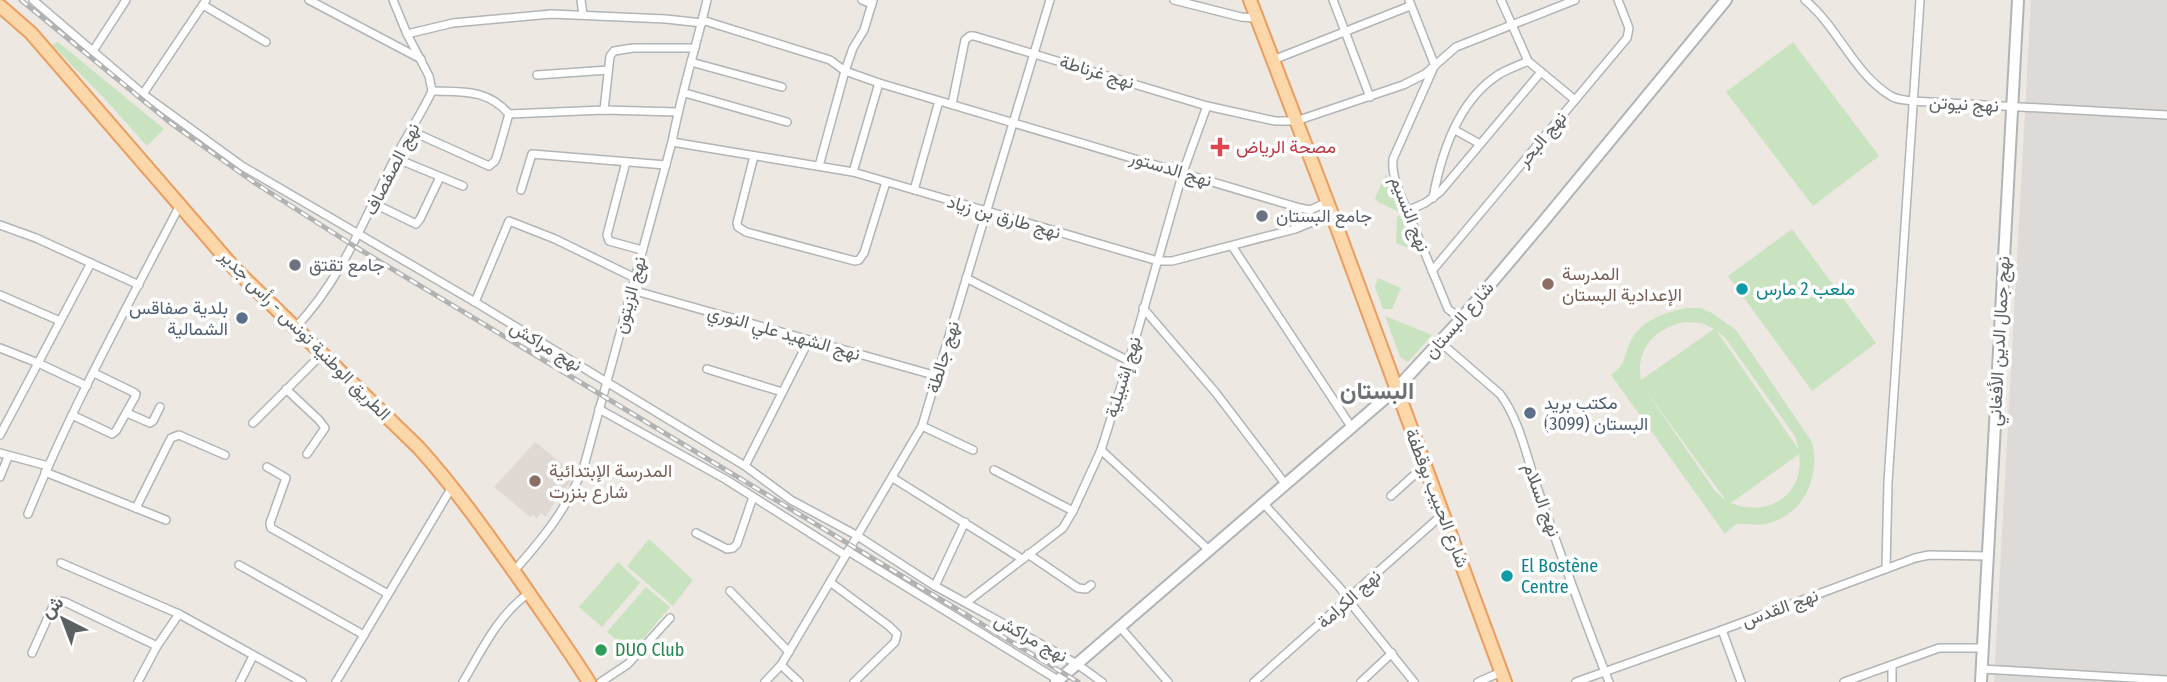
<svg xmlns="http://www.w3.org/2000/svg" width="2167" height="682" viewBox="0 0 2167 682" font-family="'Fira Sans Condensed',Vazirmatn,sans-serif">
<rect width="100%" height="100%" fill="#ede8e2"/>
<polygon fill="#dedad7" points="2031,0 2167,0 2167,682 1994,682"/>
<polygon fill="#e0d9d3" points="535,442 576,475 555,502 546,517 541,513 537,518 533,515 530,517 494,487"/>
<g fill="#c9e3c0" fill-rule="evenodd">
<polygon points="58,42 164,129 147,146 104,98 52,45"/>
<polygon points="1793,42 1879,156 1813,206 1726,92"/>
<polygon points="1386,174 1401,213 1378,202 1375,198"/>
<polygon points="1401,215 1415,251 1396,243 1397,217"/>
<polygon points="1792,229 1876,343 1812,391 1728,276"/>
<polygon points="1378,278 1401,288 1392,309 1383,309 1375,287"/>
<path d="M1687,308H1700L1712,313L1736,330L1812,442C1821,477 1803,516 1766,524C1757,526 1743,523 1738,524C1734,525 1728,531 1725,534L1611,375C1625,364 1623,362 1628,347C1638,321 1662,313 1687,308ZM1685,322L1702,323L1714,329L1641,380C1635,349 1655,328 1685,322ZM1716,330L1726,339L1795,436L1799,450ZM1644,388L1725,499V500L1715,491ZM1799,454C1805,495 1768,518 1731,503Z"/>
<polygon points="1385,316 1432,335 1408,362 1400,357"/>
<polygon points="649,539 693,580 673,606 627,566"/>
<polygon points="618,562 640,583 602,627 579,607"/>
<polygon points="646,587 670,607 631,653 607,632"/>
</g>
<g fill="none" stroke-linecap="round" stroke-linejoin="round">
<defs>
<g id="minor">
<polyline points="33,0 143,94 242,166 475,302 745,466 791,500 856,535 935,586 1077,664 1102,682"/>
<polyline points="309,0 421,59"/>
<polyline points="581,0 583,15"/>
<polyline points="862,0 872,4"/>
<polyline points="1174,0 1241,17 1256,18"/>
<polyline points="1333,0 1370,97"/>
<polyline points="1409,0 1435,66"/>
<polyline points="1501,0 1528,61 1575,100"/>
<path d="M1805,0C1838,27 1854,74 1891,96C1897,100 1906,100 1912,101L2167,115"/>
<polyline points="203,5 266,42"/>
<polyline points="702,20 830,60 845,71 879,83 1300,208 1310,210 1328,202"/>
<polyline points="407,34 453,23 551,14 666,19 702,23"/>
<polyline points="93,51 126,0"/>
<polyline points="1273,60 1410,6"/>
<polyline points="691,62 782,87"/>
<path d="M1433,69L1393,159C1391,180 1404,202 1412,222C1424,251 1436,280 1448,309L1461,319"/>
<polyline points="537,75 608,70"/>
<path d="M432,91C464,92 487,89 509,114"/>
<polyline points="685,93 787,122"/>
<polyline points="143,94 206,0"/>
<polyline points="952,104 965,40 970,36 974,36 1207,106 1275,121 1296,121 1403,85 1425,74 1456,47 1575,0"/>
<polyline points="604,110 610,56 614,51 633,48 695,48"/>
<polyline points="509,114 604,110 678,112"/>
<polyline points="1455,130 1480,144"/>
<polyline points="411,131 489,166 495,161 497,156 509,114"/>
<polyline points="672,142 853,172 1158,261 1172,261 1295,229 1332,214"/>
<polyline points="754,156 737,223 738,227 746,232 855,261 859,260 864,253 886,182"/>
<polyline points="395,158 463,186"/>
<polyline points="626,162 607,235 609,241 642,250"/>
<polyline points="819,166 845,71 853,48 864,30 873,0"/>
<polyline points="853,172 879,83"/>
<polyline points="521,190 532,154 666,165"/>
<polyline points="914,190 939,101"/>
<path d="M1433,198C1441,154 1458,101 1498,75C1507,69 1518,66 1528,61"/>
<polyline points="373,203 416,224 420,219 440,177"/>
<polyline points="1407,211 1425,203 1440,192 1541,72"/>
<polyline points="0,225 36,238 139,285"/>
<polyline points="1232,246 1352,428"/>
<polyline points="1432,271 1627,38 1629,28 1618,0"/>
<polyline points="966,278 1129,361"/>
<polyline points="632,290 937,376"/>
<polyline points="0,295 60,321"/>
<polyline points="475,302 509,221 555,239 635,278"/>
<polyline points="1143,308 1216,393 1286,485"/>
<path d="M295,328C341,280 364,220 393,162C405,138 421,115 432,91L429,76L407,34L393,0"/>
<path d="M1440,342L1500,394C1519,419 1526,454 1536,484C1559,550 1583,617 1609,682"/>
<polyline points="0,348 38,363 87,386"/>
<polyline points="707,369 782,392"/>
<polyline points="286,389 319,420 325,428 307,454"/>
<polyline points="599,409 725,479 845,555"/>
<polyline points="127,413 150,423 153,421 160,407"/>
<polyline points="72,415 112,434 116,431 135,397 136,394 133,392 94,373"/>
<polyline points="253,423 322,354"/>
<polyline points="922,426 973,450"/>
<polyline points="0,435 91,263"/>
<polyline points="1101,450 1209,550"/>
<polyline points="0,453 48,466"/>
<polyline points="745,466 809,340"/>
<polyline points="267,467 286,478 270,523 271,528 388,594"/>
<polyline points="994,470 1073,511"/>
<polyline points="45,472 166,520"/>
<polyline points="0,477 8,457"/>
<polyline points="893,478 1022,559"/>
<polyline points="1391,496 1424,466"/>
<polyline points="1264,504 1341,589 1348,600 1414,682"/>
<polyline points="136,508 171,438 179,435 225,455"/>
<path d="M28,514C71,408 127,307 180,205"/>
<polyline points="696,533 727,549 733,548 737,544 753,497"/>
<polyline points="848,551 1058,680"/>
<polyline points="1028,554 1078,588 1086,589 1091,585"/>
<polyline points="61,563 179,614"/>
<polyline points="239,565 364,635"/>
<polyline points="1886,569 1888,482 1920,0"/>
<path d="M514,571C544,537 567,509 584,466L672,142C681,94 696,47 707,0"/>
<polyline points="830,582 889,626 897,634 895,642 854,682"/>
<polyline points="935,586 965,522"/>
<polyline points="730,591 789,652"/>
<polyline points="967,602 1063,528 1073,511 1101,450 1129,361 1183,172 1207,106"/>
<polyline points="1120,627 1168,682"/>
<polyline points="1722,630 1741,682"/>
<polyline points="32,653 54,604 58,601 65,602 157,646"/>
<polyline points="781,665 799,682"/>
<polyline points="1982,669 2167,680"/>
<polyline points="138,682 157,646 179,614 302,682"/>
<polyline points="240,682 253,656"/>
<polyline points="336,682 452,487"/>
<path d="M463,682C482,650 498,615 529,593"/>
<polyline points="601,682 628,664 670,618"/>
<polyline points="765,682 781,665 922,426 1050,0"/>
<polyline points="1254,682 1443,514"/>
<polyline points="1361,682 1392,653"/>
<polyline points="1478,682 1501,672"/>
<polyline points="1576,682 1722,630 1915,558 1929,555 1989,556"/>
<polyline points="1844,682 1939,648 1983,648"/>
<polyline points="1892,682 1892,665"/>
</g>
<g id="secondary">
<polyline points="1056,682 1396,389 1461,319 1543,222 1726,0"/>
<polyline points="1981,682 2018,0"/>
</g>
<g id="primary">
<polyline points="1250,0 1332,214 1505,682"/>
<path d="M0,6L31,33L235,269L419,448C456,489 488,535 520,580C543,614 567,647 589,682"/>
</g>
</defs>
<use href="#minor" stroke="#b0b5b7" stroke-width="10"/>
<use href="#secondary" stroke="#afb4b7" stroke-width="14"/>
<use href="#primary" stroke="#ea9d5e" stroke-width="16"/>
<use href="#minor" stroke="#fff" stroke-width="7"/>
<use href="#secondary" stroke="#fff" stroke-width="10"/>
<use href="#primary" stroke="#fbd7a9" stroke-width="12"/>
<defs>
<polyline id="rail" points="21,0 172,124 255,183 354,246 1078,682"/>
</defs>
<use href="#rail" stroke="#b1b2b2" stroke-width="5"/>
<use href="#rail" stroke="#fff" stroke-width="2.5" stroke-dasharray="8" stroke-linecap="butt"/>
</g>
<path fill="#e0444e" stroke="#fff" stroke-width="2.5" d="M1216.5 136.5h7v7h7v7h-7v7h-7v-7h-7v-7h7z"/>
<g fill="#6b7280" stroke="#fff" stroke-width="2.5">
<circle cx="1262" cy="216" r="7"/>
<circle cx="295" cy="265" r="7"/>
</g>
<g fill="#8d6e63" stroke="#fff" stroke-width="2.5">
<circle cx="1548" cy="284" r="7"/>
<circle cx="535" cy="481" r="7"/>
</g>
<g fill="#0f9aa8" stroke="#fff" stroke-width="2.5">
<circle cx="1742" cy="289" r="7"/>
<circle cx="1507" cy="576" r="7"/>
</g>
<g fill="#5c6f8a" stroke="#fff" stroke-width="2.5">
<circle cx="242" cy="318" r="7"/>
<circle cx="1530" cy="413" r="7"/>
</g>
<circle fill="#2e9e5b" stroke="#fff" stroke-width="2.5" cx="601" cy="650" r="7"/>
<g text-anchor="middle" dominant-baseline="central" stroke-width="7" stroke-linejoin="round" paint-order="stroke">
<g font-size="18" fill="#5b6062" stroke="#fff">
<text transform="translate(1097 72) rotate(17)">نهج غرناطة</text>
<text transform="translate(1964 104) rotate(3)">نهج نيوتن</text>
<text transform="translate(1542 139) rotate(-50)">نهج البحر</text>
<text transform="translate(392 169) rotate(-63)">نهج الصفصاف</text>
<text transform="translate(1171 169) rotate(17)">نهج الدستور</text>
<text transform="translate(1410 214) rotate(69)">نهج النسيم</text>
<text transform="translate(1004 217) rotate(16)">نهج طارق بن زياد</text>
<text transform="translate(630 295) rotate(-75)">نهج الزيتون</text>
<text transform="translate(1459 320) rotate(-49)">شارع البستان</text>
<text transform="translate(784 333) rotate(16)">نهج الشهيد علي النوري</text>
<text transform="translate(305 335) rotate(45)">الطريق الوطنية تونس - رأس جدير</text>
<text transform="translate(1999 341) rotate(-87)">نهج جمال الدين الأفغاني</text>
<text transform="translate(546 346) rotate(31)">نهج مراكش</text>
<text transform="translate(943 357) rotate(-73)">نهج جالطة</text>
<text transform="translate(1123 377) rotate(-73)">نهج إشبيلية</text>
<text transform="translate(1437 498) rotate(69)">شارع الحبيب بوقطفة</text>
<text transform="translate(1542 500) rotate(70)">نهج السلام</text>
<text transform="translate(1349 599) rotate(-42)">نهج الكرامة</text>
<text transform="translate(1780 608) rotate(-20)">نهج القدس</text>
<text transform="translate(1031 638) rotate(29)">نهج مراكش</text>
</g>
<g font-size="18" fill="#be3a42" stroke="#fff" text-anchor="start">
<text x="1236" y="147">مصحة الرياض</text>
</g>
<g font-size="18" fill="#5b616d" stroke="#fff" text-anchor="start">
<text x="1276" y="216">جامع البستان</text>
<text x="309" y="265">جامع تقتق</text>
</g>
<g font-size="18" fill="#785e54" stroke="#fff" text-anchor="start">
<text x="1562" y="274">المدرسة<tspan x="1562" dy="21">الإعدادية البستان</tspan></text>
<text x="549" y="471">المدرسة الإبتدائية<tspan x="549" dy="21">شارع بنزرت</tspan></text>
</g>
<g font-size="18" fill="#0d838f" stroke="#fff" text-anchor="start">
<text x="1756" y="289">ملعب 2 مارس</text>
<text x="1521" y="566">El Bostène<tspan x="1521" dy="21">Centre</tspan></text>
</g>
<g font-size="18" fill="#4e5e75" stroke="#fff" text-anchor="end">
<text x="228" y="308">بلدية صفاقس<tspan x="228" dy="21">الشمالية</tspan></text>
<text x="1544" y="403" text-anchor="start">مكتب بريد<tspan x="1544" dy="21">البستان (3099)</tspan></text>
</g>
<g font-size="18" fill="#27864d" stroke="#fff" text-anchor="start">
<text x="615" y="650">DUO Club</text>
</g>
<g font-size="24" font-weight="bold" fill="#6c7274" stroke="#fff">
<text x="1377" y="391">البستان</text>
</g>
</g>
<g transform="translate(63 619) rotate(318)" stroke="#ffffff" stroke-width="5" paint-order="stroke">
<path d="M0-5L12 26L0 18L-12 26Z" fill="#5b6062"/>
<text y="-10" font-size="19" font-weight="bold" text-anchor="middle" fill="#5b6062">ش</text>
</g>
</svg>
